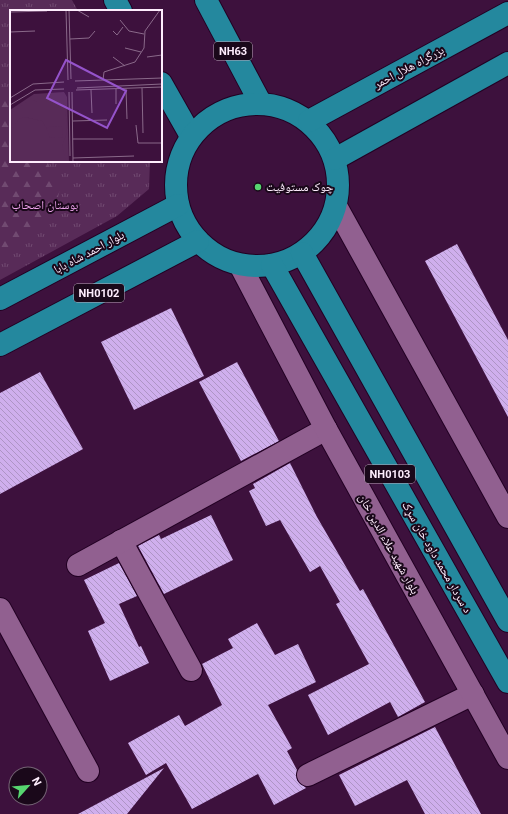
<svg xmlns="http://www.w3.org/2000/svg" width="508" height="814" viewBox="0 0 508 814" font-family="Roboto,'Noto Naskh Arabic',sans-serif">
<defs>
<pattern id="grass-tufts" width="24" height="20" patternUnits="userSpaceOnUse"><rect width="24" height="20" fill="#582b58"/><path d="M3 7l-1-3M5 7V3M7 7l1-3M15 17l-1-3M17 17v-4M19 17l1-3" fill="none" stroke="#714a71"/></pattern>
<pattern id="forest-firs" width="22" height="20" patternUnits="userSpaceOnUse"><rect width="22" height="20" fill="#582b58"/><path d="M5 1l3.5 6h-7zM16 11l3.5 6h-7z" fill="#714a71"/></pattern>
<pattern id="building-back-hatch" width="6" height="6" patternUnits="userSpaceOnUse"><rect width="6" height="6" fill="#cfafed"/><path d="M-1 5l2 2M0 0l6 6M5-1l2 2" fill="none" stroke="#ae95c5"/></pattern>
</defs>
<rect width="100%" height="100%" fill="#3d113d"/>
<polygon fill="url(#grass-tufts)" points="0,0 72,0 78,11 11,11 11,161 150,161 149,189 117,216 0,280"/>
<polygon fill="url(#forest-firs)" points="0,83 11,100 11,161 47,161 60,189 54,213 0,253"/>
<g fill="url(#building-back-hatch)">
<polygon points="457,244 508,340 508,417 425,261"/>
<polygon points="171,308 204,376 134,410 101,342"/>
<polygon points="237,362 279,441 241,461 199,382"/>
<polygon points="40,372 83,449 0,494 0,393"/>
<polygon points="290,463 317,517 360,591 363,589 425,702 398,717 390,702 328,735 308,695 369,664 336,604 340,602 320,566 310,572 280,520 266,526 249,491 255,488 253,484"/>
<polygon points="211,515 233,560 164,594 138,546 159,535 161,539"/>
<polygon points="119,563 137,596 119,604 139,647 141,646 149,663 110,681 88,631 105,623 84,580"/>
<polygon points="257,623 275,655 298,644 316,682 268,705 292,748 287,751 297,770 297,780 306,788 274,805 258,774 192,809 166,763 146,775 128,743 179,715 185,726 222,705 202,664 233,648 228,639"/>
<polygon points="435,727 481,814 425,814 407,780 355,806 339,775"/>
<polygon points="164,768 127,814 78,814"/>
</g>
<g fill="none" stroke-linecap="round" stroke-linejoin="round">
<defs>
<g id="minor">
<polyline points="121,541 191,670"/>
<polyline points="78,565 326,429"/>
<polyline points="0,609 88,771"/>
<polyline points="308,775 473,694"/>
</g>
<g id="tertiary">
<polyline points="336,206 508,517"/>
<polyline points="240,265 326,429 508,758"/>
</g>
<g id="trunk">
<polyline points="115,0 121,11"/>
<polyline points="206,0 260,102"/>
<polyline points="161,83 191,136"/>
<circle cx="257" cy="185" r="81"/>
<polyline points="309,121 508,13"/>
<polyline points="335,159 508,63"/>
<polyline points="302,253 508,621"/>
<polyline points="272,265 508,682"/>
<polyline points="0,299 178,205"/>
<polyline points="0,345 198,241"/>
</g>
</defs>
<use href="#minor" stroke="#220023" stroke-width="24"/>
<use href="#tertiary" stroke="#220023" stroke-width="24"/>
<use href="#trunk" stroke="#220023" stroke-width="24"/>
<use href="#minor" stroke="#916090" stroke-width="22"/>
<use href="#tertiary" stroke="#916090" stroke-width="22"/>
<use href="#trunk" stroke="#24889e" stroke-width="22"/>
</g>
<circle fill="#57d570" stroke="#1a081a" stroke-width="1.5" cx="258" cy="187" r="4"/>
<g text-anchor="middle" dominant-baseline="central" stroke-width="4" stroke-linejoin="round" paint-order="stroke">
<g fill="#1a081a" stroke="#baa8b9" stroke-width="1">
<rect x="214" y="42" width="38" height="18" rx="3"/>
<rect x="74" y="284" width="50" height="18" rx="3"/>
<rect x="365" y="465" width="50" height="18" rx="3"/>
</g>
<g font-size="11" font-weight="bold" fill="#feedfd">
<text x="233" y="51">NH63</text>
<text x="99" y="293">NH0102</text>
<text x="390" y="474">NH0103</text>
</g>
<g font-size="12" fill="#feedfd" stroke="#1a081a">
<text transform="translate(409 67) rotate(-28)">بزرگراه هلال احمر</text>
<text transform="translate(89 252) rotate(-28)">بلوار احمد شاه بابا</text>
<text transform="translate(389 544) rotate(61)">بلوار شهید علاء الدین خان</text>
<text transform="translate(437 557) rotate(60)">د سردار محمد داود خان سړک</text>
</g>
<g font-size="12" fill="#feedfd" stroke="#1a081a" text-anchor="start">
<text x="266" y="187">چوک مستوفیت</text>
</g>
<g font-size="12" fill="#eca2ea" stroke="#1a081a">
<text x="45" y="205">بوستان اصحاب</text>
</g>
</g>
<g transform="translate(10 10)">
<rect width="152" height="152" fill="#3d113d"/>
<path d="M54,82L57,87L59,152H0V100L24,84Z" fill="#582b58"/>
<path d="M21,89L27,92H55L57,122L52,136L56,152H36L39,127L53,128L52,117L40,116L36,120L33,112L15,107L9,109L0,125L1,104Z" fill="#582b58"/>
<path d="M14,107L32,111L36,117L40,128V152H0V121L8,110Z" fill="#582b58"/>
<path fill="none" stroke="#8a698a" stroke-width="1" d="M56,0L58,70M59,0L61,69M67,0L79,7M0,2L37,1M110,10L119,21L134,24M103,21L107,25L113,17M0,22L25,21M60,29L79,28L85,21M115,38L131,42M103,47L115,56M137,47L152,45M93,70L94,62L125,52L134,38L135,21L150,0M65,71L152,68M67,78L152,74M132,78L133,123M116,79L117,109M66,80L152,77M81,80L82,103M59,82L60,146M62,82L63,152M0,88L23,74L54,72M106,94V79M0,95L25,80L54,79M63,111L97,110M126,115L128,133H152M63,129H103M63,148L124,146"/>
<path fill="#9553cb" fill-opacity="0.15" stroke="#9553cb" stroke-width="2" d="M56,50L116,81L97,118L37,88Z"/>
<rect width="152" height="152" fill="none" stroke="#feedfd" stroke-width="2"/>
</g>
<g transform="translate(28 786) rotate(63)"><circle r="19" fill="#1a081a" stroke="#756475"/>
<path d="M0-3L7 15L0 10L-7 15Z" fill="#57d570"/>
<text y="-6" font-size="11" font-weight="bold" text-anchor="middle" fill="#feedfd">N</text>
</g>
</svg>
